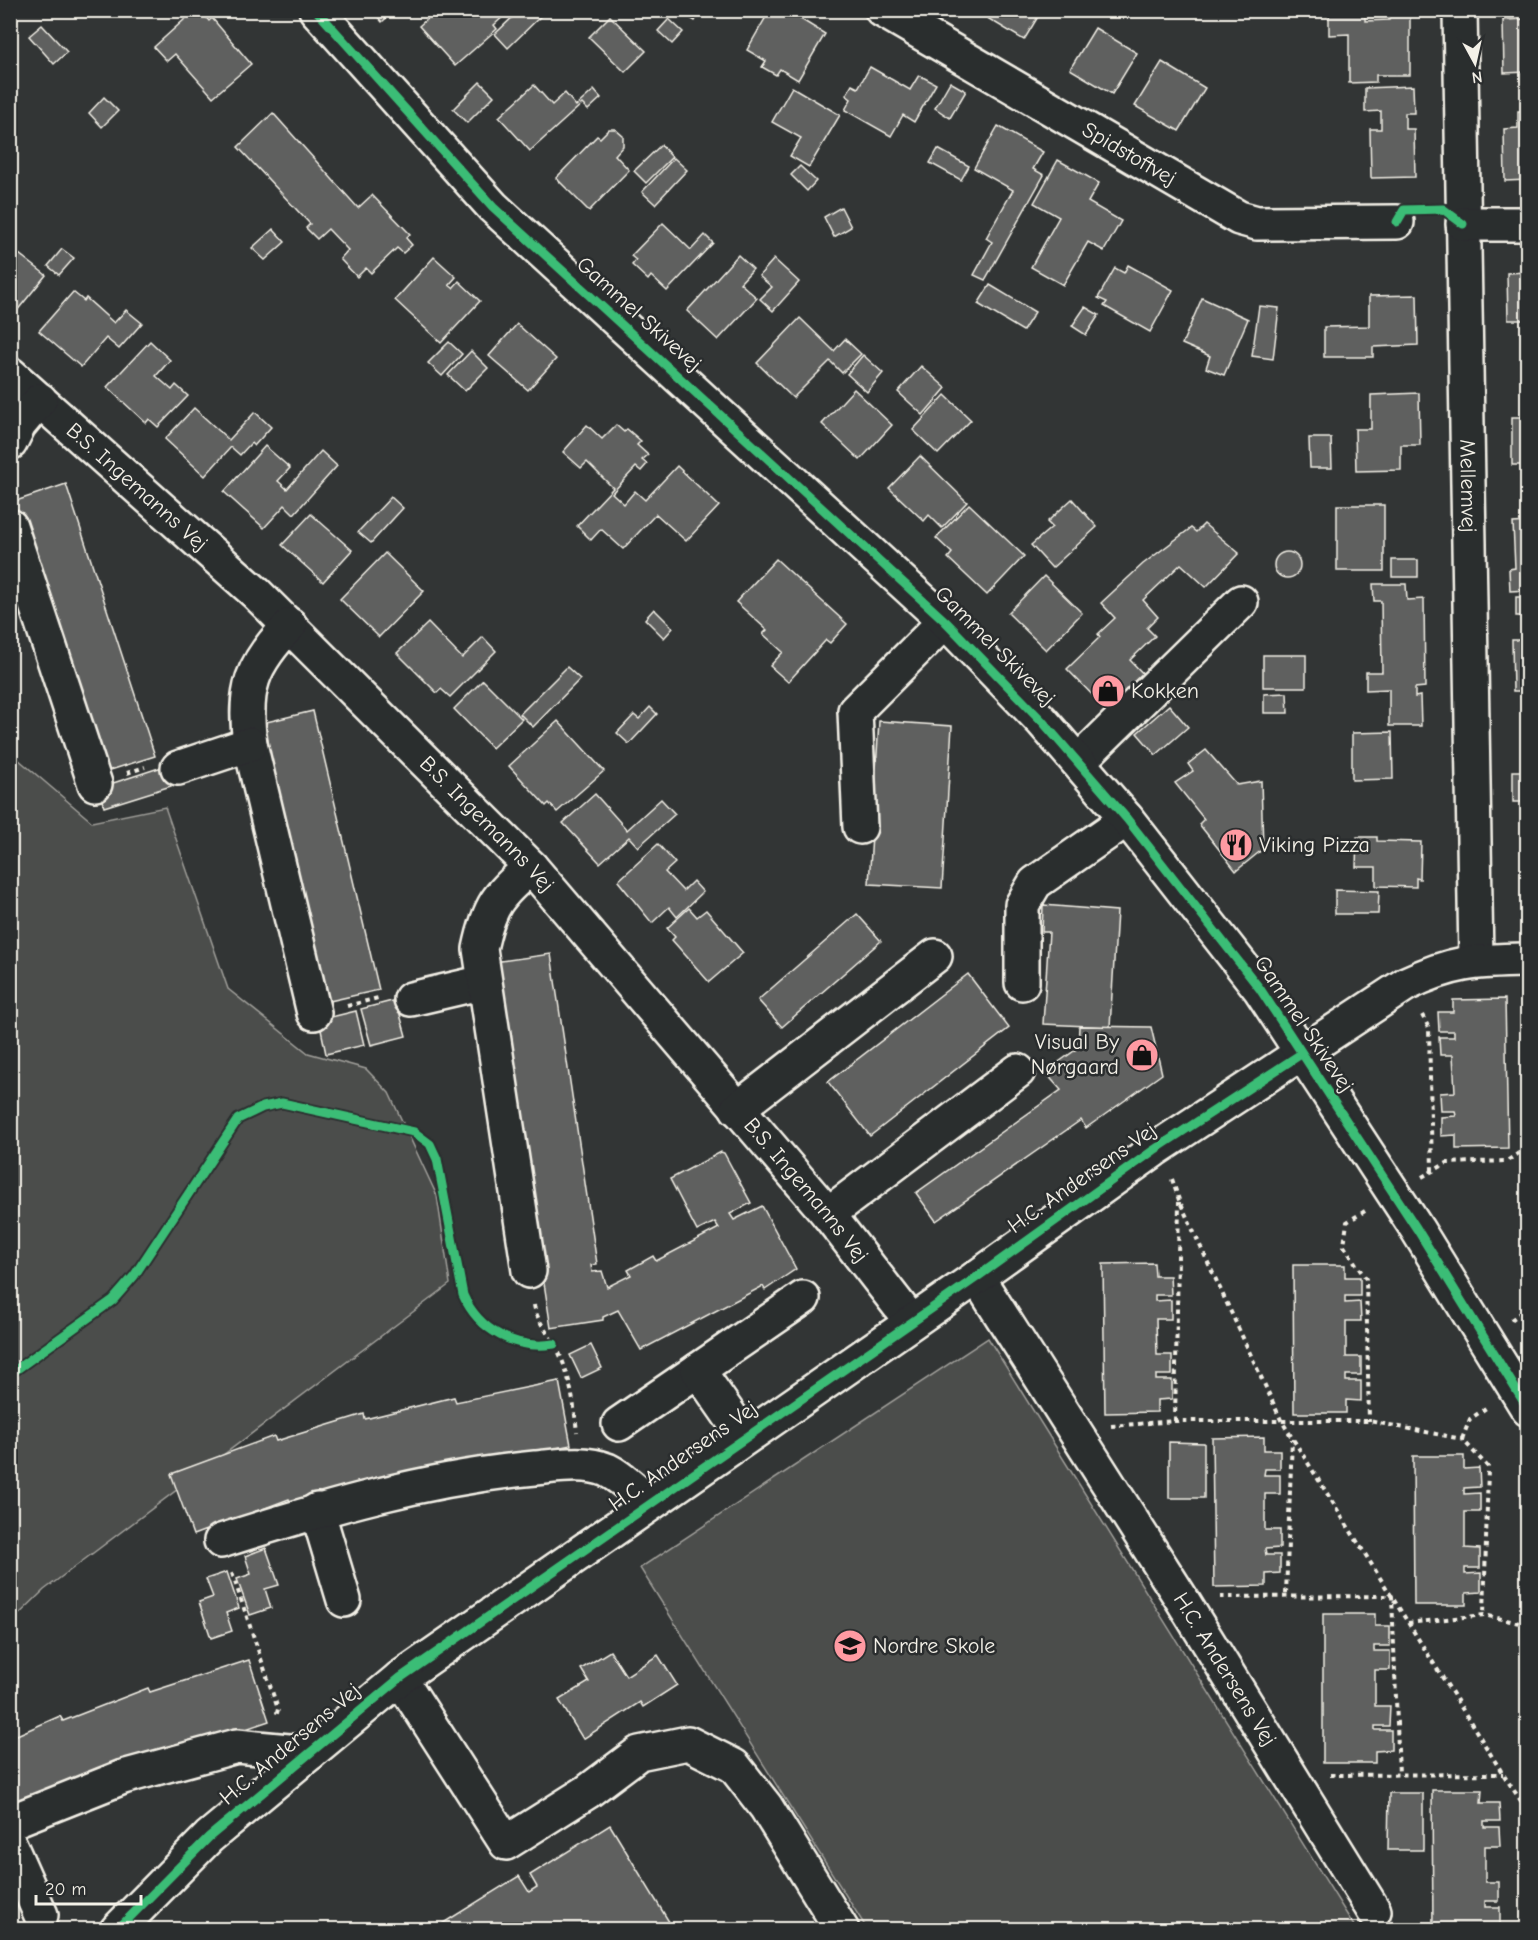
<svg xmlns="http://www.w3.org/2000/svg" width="1538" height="1940" viewBox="0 0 1538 1940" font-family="'Comic Neue',sans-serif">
<rect width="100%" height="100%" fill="#323535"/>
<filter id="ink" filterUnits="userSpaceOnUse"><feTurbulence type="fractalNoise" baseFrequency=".0167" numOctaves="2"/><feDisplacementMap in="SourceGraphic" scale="12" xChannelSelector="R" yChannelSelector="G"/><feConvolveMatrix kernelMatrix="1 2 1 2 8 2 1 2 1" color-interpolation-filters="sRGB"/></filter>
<g filter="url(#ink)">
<g fill="#4b4d4c" stroke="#a09f9a" stroke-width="1.5">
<polygon points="10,745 18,759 92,822 165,807 228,989 308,1053 366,1069 389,1093 437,1196 450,1284 44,1590 11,1622"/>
<polygon points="988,1338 1356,1929 867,1929 640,1568"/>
</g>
<g fill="#5f605f" stroke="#f4f1e8" stroke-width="1.5">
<polygon points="195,10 200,10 209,21 212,18 251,64 213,97 175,54 167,61 154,47"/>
<polygon points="372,10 395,10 382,22"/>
<polygon points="437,10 506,10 508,12 494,25 497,29 455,66 419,26"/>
<polygon points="520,10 547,10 508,48 495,34"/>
<polygon points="685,10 701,10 695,21 683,14"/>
<polygon points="770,10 786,10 825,34 798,80 780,69 776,75 762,67 766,61 747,50"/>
<polygon points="981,10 1042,10 1024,40 979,13"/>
<polygon points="1329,10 1365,10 1365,21 1389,20 1389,16 1410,15 1410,75 1376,75 1376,82 1349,83 1349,34 1329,35"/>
<polygon points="610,16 646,51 625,72 589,37"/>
<polygon points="669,19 683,32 672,44 658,31"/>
<polygon points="1528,19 1528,72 1504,73 1503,20"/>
<polygon points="42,25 67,52 54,64 29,36"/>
<polygon points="1095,28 1137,53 1112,94 1070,69"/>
<polygon points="1162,62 1205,88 1179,131 1135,106"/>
<polygon points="870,67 910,90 919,75 936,84 914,122 903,115 891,136 845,110 851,99 846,95 852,85 858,88"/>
<polygon points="480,82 494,96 467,123 453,109"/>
<polygon points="950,82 966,91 950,118 935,108"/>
<polygon points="534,85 552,105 565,93 576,106 594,90 601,98 588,110 582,104 530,151 499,117"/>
<polygon points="1413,86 1414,113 1405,113 1405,129 1414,129 1415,177 1371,178 1370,129 1381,129 1381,111 1365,112 1365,88"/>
<polygon points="792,87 840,115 809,167 790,156 801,138 772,122"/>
<polygon points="104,97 118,111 102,127 89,113"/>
<polygon points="1518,111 1528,111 1528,180 1505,181 1504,129 1518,128"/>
<polygon points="273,113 358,208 372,195 410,234 406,238 412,245 403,253 397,248 371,273 366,268 357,277 340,259 348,250 328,229 317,239 306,228 310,224 238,147"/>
<polygon points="998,126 1043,152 1033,169 1044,175 985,280 974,275 992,242 986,238 1013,190 974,168"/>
<polygon points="609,129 615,129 623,136 623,146 615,155 629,170 589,211 556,178 597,136 600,138"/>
<polygon points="661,145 672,157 646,183 634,171"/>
<polygon points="938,149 969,166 961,180 930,163"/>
<polygon points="674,158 687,170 655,204 642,192"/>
<polygon points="1058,160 1099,183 1088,202 1121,221 1104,251 1088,242 1063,285 1031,267 1059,217 1034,203"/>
<polygon points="800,166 816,181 807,191 791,175"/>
<polygon points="841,207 851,227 834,237 824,217"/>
<polygon points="663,223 691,250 705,235 713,243 667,291 651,276 648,280 632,265 636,260 631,256"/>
<polygon points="273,229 285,242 265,260 252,248"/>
<polygon points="10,247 46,275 16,312 10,307"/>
<polygon points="62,249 74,258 59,275 48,266"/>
<polygon points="738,255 753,269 740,283 757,298 718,340 687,311"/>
<polygon points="434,257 456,277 449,285 453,288 459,281 480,301 441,343 395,300"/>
<polygon points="774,259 799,282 773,311 760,299 772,287 759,276"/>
<polygon points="1128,265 1173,290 1150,332 1104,306 1107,302 1098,298 1115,268 1124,273"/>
<polygon points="1528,272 1528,320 1508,320 1507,273"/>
<polygon points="990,285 1035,312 1023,331 978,304"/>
<polygon points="73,292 84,301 86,298 114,323 126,310 142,323 119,349 106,338 81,367 39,331"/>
<polygon points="1417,295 1418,345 1373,347 1373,357 1324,357 1324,327 1369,326 1369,296"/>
<polygon points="1202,298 1248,319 1224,375 1206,368 1210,356 1182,344"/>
<polygon points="1259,306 1279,308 1273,359 1252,356"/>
<polygon points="1085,307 1099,315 1086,335 1072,326"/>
<polygon points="800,318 834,351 845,339 861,354 842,373 830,361 793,398 757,363"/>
<polygon points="517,324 556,359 528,390 489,356"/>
<polygon points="150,341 170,360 156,376 172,390 176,385 188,396 158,427 149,419 146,423 107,387"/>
<polygon points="449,342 462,354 442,376 428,363"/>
<polygon points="471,351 488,368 465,391 448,375"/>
<polygon points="863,355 883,373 867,392 847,374"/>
<polygon points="921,366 946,388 923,415 898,392"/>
<polygon points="854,389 892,425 860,460 822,424"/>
<polygon points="1419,393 1420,445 1401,445 1401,470 1356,471 1355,429 1371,429 1371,395"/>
<polygon points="945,395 971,420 938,454 913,430"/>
<polygon points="194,408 229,440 255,412 271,427 254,446 251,443 240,455 231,447 205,476 165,439"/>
<rect x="1512" y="417" width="16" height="48"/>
<polygon points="587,425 602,439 616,425 624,432 627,429 641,441 637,445 648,455 642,460 647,464 641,471 636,467 612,493 624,504 635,491 645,500 677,466 719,506 686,541 656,514 623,549 601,529 591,540 577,526 613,488 587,462 581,468 563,452"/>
<polygon points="1309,438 1331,438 1332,468 1310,468"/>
<polygon points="265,446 290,468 278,481 287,489 321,451 337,466 294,514 285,505 264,528 224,492"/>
<polygon points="920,456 967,502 942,528 929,515 924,521 889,488"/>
<polygon points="66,484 155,756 101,773 13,502"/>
<polygon points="391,497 403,508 371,543 358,532"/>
<polygon points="1072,499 1097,527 1052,568 1031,545 1052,527 1047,522"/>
<polygon points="969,504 1024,556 987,595 948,558 952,553 936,538"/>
<rect x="1337" y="505" width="47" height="66"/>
<polygon points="311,514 352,550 323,582 282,545"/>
<polygon points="1528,522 1528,590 1510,591 1509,569 1515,568 1513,523"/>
<polygon points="1204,524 1239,553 1206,587 1181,564 1143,600 1158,617 1147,628 1155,636 1130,660 1149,680 1112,715 1067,669 1100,637 1098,634 1115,618 1101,603 1143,564 1191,528 1196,532"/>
<circle cx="1287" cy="565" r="13"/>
<polygon points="385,553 424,591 379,637 340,599"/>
<polygon points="776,559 847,624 830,643 826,640 788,682 770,666 783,652 763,634 767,630 736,602"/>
<rect x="1392" y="560" width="26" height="17"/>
<polygon points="1044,576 1082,613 1046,650 1008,613"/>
<polygon points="1373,584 1406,584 1407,600 1424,599 1425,687 1415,688 1415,697 1420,696 1421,726 1389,726 1389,689 1366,690 1366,672 1382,672 1381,601 1374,601"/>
<rect x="1516" y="597" width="12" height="19"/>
<polygon points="654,609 673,628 664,638 645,619"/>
<polygon points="428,623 462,658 483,637 496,651 450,697 441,689 437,693 397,653"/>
<polygon points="1512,640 1528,640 1528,691 1513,691"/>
<rect x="1263" y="655" width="43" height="32"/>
<polygon points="567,667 580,679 533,727 520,714"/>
<polygon points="483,680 522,719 492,748 454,709"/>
<polygon points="1287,693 1288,713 1264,713 1264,694"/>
<polygon points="1169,705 1188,727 1156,755 1137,733"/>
<polygon points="650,707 657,714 629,744 617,733 634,715 639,719"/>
<polygon points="313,711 379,990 325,1002 258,724"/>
<polygon points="558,721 604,771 557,812 549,803 546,806 509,766"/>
<polygon points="879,721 952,726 942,888 869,884"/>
<polygon points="1392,732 1393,779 1352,780 1352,733"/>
<polygon points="1206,750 1237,785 1261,781 1263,849 1236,871 1199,824 1204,819 1175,783 1193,771 1188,764"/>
<polygon points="165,766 171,786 104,807 98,788"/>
<rect x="1513" y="771" width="15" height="31"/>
<polygon points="595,794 627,830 661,799 675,814 638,847 629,837 600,863 563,823"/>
<polygon points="1357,837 1377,837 1377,841 1421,842 1420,879 1416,878 1416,887 1376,886 1376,867 1356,867"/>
<polygon points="658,844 675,863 665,872 683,891 693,881 703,892 677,917 669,907 652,923 618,881"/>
<polygon points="1335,890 1379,891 1378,914 1335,914"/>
<polygon points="1043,905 1117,911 1110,1027 1043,1024 1049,932 1042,932"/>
<polygon points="689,908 697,917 706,910 743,953 709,982 672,940 675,937 667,928"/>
<polygon points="857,914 881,941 782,1027 758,1000"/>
<polygon points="551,954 597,1264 591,1265 592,1272 602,1271 607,1287 631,1275 628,1270 653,1256 656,1261 719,1228 715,1222 697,1231 670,1179 721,1152 724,1153 751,1203 730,1214 734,1220 762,1206 796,1269 765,1290 763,1286 641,1350 618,1310 603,1317 603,1320 551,1328 494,962"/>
<polygon points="968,974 1009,1028 870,1136 828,1082"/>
<polygon points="1505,999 1508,1148 1456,1149 1456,1135 1441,1136 1441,1117 1456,1116 1455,1111 1441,1111 1440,1093 1455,1092 1453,1055 1440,1055 1439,1037 1454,1037 1454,1031 1439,1031 1438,1012 1453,1012 1453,1000"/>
<polygon points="396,1000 406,1036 371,1045 361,1009"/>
<polygon points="356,1011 364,1045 326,1054 319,1020"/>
<polygon points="1079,1026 1151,1027 1162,1074 1086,1128 1081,1120 936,1221 916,1193 1061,1090 1045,1072 1078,1048"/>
<polygon points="1154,1263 1155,1276 1170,1276 1171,1295 1155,1295 1155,1301 1171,1300 1171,1319 1156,1319 1157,1355 1172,1355 1172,1375 1156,1375 1156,1380 1172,1380 1172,1399 1157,1400 1157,1412 1105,1413 1103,1264"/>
<polygon points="1293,1265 1345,1265 1345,1277 1360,1277 1360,1296 1345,1296 1345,1303 1360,1302 1361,1321 1346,1321 1346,1357 1361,1357 1361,1375 1346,1375 1346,1381 1361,1381 1361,1401 1346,1400 1346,1413 1294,1413"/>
<polygon points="591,1345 602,1368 581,1378 570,1355"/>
<polygon points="559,1381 571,1445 377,1484 375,1479 291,1504 289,1499 193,1535 171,1474 274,1436 276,1441 364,1414 365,1419 454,1397 456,1402"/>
<polygon points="1264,1437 1264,1450 1280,1450 1280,1469 1265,1469 1264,1475 1280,1475 1280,1494 1265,1494 1265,1530 1280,1530 1280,1548 1265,1549 1266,1555 1280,1555 1280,1573 1266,1574 1266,1586 1214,1587 1212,1438"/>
<polygon points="1169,1442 1204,1443 1204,1498 1169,1498"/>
<polygon points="1413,1456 1464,1456 1464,1469 1479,1468 1480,1487 1464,1488 1464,1494 1480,1493 1480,1512 1465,1512 1465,1548 1480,1549 1480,1568 1465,1568 1465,1574 1481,1573 1481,1592 1466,1593 1466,1605 1414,1605"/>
<polygon points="266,1548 279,1585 265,1589 271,1608 250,1615 237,1579 251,1574 245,1556"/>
<polygon points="227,1572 239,1608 226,1613 232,1631 211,1638 199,1602 213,1597 206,1579"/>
<polygon points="1323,1614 1375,1614 1375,1626 1390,1626 1390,1646 1374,1646 1374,1651 1390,1651 1390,1670 1375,1670 1375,1706 1390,1706 1389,1726 1375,1726 1375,1730 1391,1730 1391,1750 1375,1751 1375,1763 1323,1763"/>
<polygon points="610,1651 626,1676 658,1655 677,1685 643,1707 640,1702 583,1739 559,1700 589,1682 581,1669"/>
<polygon points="249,1660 269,1721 10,1810 10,1738 60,1716 63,1721 148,1688 150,1692"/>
<polygon points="1432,1790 1482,1790 1481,1803 1499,1803 1500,1821 1484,1821 1484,1827 1499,1827 1500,1846 1485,1846 1485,1882 1499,1882 1499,1901 1485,1901 1485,1907 1500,1907 1500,1926 1485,1925 1485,1930 1433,1930"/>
<polygon points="1389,1793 1423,1793 1423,1850 1388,1850"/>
<polygon points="610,1825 674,1930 549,1930 545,1924 536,1930 432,1930 519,1876 529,1892 537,1887 530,1875"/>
</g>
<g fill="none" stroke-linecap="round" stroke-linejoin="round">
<defs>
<g id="minor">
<path id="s1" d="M882,10L1239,218L1257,223L1397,222"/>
<path id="s2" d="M1460,10L1476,960"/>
<polyline points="1463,224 1528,224"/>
<path id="s3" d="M10,374L256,593L531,867L828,1214L911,1321"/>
<polyline points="10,443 19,425 40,400"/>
<polyline points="10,526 95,784"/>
<path d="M290,625C251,665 243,689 250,744L314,1013"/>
<polyline points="1078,762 1241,602"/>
<polyline points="178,768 250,744"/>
<polyline points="860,827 855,711 945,621"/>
<polyline points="1022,983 1022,905 1035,883 1127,819"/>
<polyline points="411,999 484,982"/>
<polyline points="737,1109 935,956"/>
<polyline points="828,1214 1018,1071"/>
<path d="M529,1271L480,949C489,906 497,895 531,867"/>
<path id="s4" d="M977,1277L1181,1598L1374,1911"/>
<polyline points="619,1424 698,1370"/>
<polyline points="744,1436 698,1370 803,1298"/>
<polyline points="317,1510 344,1600"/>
<path d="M221,1541C324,1508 427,1478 535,1468C558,1466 584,1461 607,1470C622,1477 637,1493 650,1503"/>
<polyline points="400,1678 506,1843 587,1792 639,1753 688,1743 734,1766 766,1807 842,1930"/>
<polyline points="10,1822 123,1777 237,1746 310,1753"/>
<polyline points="10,1845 41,1915"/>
<path d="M117,1930L209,1837L400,1678L977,1277L1154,1150L1406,984C1454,961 1475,961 1528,960"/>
</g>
<polyline id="major" points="316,10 493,207 945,621 1042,721 1127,819 1260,989 1417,1229 1528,1409"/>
</defs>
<use href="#minor" stroke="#f4f1e8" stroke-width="38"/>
<use href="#major" stroke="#f4f1e8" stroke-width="38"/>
<g stroke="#f4f1e8" stroke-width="4" stroke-dasharray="4.5 4.5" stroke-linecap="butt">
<polyline points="127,773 145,767"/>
<polyline points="347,1006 378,998"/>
<polyline points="1422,1015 1429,1028 1432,1172"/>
<polyline points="1524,1148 1528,1275"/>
<polyline points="1422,1177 1447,1163 1507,1161 1528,1147"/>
<polyline points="1172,1179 1179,1200 1281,1420 1503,1774 1525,1807 1528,1807"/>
<polyline points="1365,1211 1347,1222 1344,1246 1366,1279 1369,1421"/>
<path d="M534,1305C537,1323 553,1338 560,1355C571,1380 574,1405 577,1432"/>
<polyline points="1511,1320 1528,1308"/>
<polyline points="1175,1421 1179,1202"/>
<polyline points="1111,1426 1175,1421 1369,1421 1462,1439 1488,1467 1484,1615"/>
<polyline points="1462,1439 1470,1419 1486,1408"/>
<polyline points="232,1573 278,1709 276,1717"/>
<polyline points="1286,1594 1292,1439"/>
<polyline points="1220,1597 1392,1596 1399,1775"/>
<polyline points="1408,1623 1484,1615 1528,1625"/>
<polyline points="1330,1775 1503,1774"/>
</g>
<use href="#minor" stroke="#2a2d2e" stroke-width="33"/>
<use href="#major" stroke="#2a2d2e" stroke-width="33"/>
<defs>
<g id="cycleway">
<polyline points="316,10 493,207 945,621 1042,721 1127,819 1260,989 1417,1229 1528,1409"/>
<polyline points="1397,222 1404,210 1443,209 1463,224"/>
<path d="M10,1374L113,1300L134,1276L238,1119L263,1107L282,1103L414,1132L430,1144L437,1159L463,1295C479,1331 516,1350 554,1344"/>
<polyline points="117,1930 209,1837 400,1678 977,1277 1154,1150 1301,1054"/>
</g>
</defs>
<use href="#cycleway" stroke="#2a2d2e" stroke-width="13"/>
<use href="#cycleway" stroke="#3abd76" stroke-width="9"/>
</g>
</g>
<defs>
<symbol id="shop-disc" viewBox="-11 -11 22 22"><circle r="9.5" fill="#ff9aa2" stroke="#2a2d2e"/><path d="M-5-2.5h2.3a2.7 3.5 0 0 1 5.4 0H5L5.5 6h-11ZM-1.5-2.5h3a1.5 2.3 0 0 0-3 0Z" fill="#111"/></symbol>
<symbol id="restaurant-disc" viewBox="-11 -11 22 22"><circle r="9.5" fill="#ff9aa2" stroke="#2a2d2e"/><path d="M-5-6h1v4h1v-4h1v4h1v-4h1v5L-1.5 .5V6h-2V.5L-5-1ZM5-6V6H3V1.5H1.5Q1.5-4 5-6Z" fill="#111"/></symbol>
<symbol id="school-disc" viewBox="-11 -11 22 22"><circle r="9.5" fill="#ff9aa2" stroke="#2a2d2e"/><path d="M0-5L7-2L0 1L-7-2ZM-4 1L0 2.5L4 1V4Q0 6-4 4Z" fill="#111"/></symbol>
</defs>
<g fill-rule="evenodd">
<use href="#shop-disc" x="1089" y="672" width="38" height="38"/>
<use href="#restaurant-disc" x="1217" y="826" width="38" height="38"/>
<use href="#shop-disc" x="1123" y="1036" width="38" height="38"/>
<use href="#school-disc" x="831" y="1627" width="38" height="38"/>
</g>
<g text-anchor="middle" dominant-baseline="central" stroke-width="5" stroke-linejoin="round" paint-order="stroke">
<g font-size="22" fill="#f4f1e8" stroke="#2a2d2e">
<text stroke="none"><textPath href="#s1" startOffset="286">Spidstoftvej</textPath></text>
<text transform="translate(639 314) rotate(42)">Gammel Skivevej</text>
<text stroke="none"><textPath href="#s2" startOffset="476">Mellemvej</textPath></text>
<text stroke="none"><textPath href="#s3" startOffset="170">B.S. Ingemanns Vej</textPath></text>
<text transform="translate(995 646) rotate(45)">Gammel Skivevej</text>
<text stroke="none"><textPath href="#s3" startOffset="656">B.S. Ingemanns Vej</textPath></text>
<text transform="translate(1304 1024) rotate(56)">Gammel Skivevej</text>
<text transform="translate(1082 1178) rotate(-35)">H.C. Andersens Vej</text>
<text stroke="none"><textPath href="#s3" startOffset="1142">B.S. Ingemanns Vej</textPath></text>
<text transform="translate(683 1456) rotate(-35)">H.C. Andersens Vej</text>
<text stroke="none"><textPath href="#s4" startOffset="464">H.C. Andersens Vej</textPath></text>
<text transform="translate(290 1744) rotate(-40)">H.C. Andersens Vej</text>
</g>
<g font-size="22" fill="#f4f1e8" stroke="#2a2d2e" text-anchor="start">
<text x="1131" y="691">Kokken</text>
<text x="1259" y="845">Viking Pizza</text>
<text x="1119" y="1042" text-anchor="end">Visual By<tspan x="1119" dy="25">Nørgaard</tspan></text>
<text x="873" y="1646">Nordre Skole</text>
</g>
</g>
<rect width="1538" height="1940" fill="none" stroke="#2a2d2e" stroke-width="36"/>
<rect x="18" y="18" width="1502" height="1904" fill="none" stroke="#f4f1e8" stroke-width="2" filter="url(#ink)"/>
<g transform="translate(1475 63) rotate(172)" stroke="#2a2d2e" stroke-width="4.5" paint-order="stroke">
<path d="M0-4.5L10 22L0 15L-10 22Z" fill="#f4f1e8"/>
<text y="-9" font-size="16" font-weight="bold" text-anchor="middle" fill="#f4f1e8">N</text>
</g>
<path d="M36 1895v9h105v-9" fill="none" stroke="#f4f1e8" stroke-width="3"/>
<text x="45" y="1895" font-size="18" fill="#f4f1e8" stroke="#2a2d2e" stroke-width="4.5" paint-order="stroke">20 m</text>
</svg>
